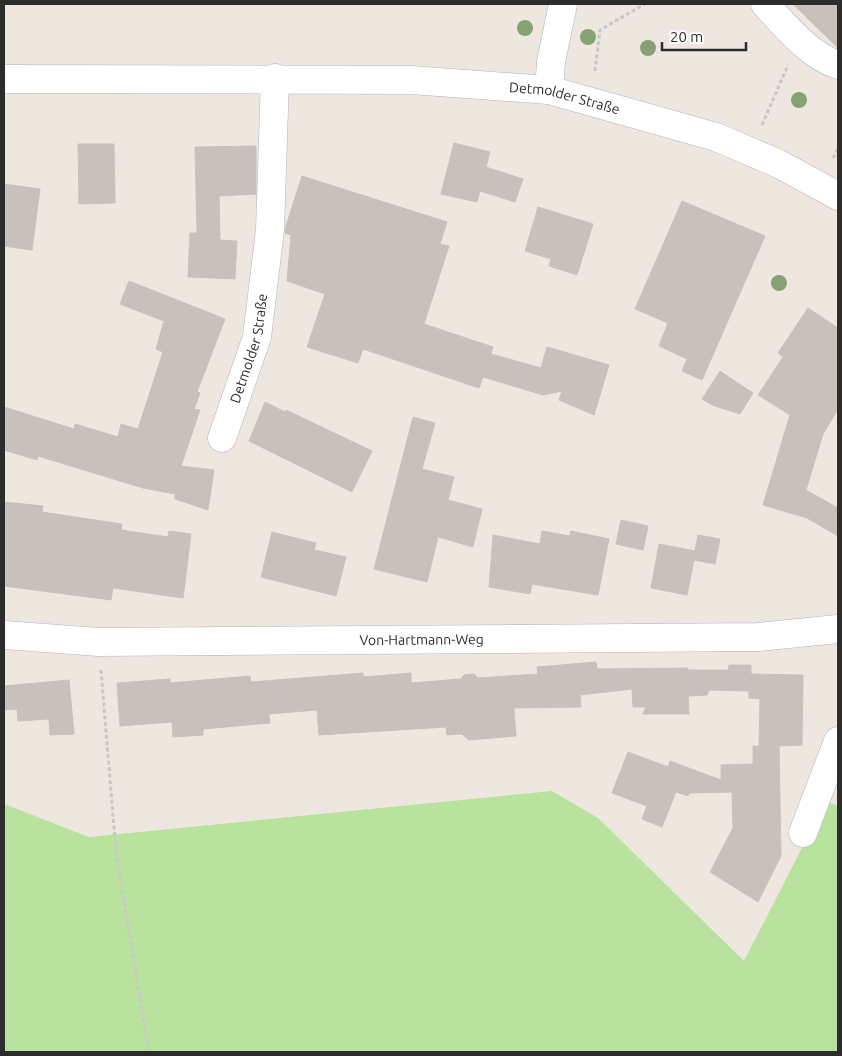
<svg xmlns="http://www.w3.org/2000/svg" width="842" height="1056" viewBox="0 0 842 1056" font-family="Ubuntu,sans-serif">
<rect width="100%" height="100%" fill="#ede7e0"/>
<polygon fill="#b9e29e" points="552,791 598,818 744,961 826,801 838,806 838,1052 4,1052 4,804 89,837"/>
<g fill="#c6c1bb" stroke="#c9c2b9">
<polygon points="793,4 838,4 838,48"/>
<polygon points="454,143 490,152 486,167 523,179 515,202 480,191 477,202 441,194"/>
<polygon points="78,144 114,144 115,203 79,204"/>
<polygon points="256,146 256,194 219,196 220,240 237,241 235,279 188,277 190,233 197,233 195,147"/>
<polygon points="302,176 447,222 440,244 449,246 424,324 493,347 491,354 541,368 547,347 609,365 594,415 559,400 562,391 543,395 483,377 479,388 363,349 358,363 307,347 325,294 287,281 291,235 285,233 286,226"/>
<polygon points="4,184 40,189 32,250 4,246"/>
<polygon points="682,201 765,236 702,380 682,371 687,359 659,346 668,323 635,309"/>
<polygon points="538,207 593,224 577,275 549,266 551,259 525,251"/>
<polygon points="129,281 225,319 197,392 200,393 194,409 200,410 181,466 214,470 208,510 175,499 175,494 143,488 38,456 37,460 4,450 4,407 74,429 75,424 118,437 121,424 138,429 163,352 156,349 164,321 120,304"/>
<polygon points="808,308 838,328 838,409 823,434 806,490 838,508 838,536 807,518 763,505 790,415 758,395 783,357 778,353"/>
<polygon points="720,371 753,393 740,414 712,405 702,399"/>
<polygon points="265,402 285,412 286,410 372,451 352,492 249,441"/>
<polygon points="413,417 435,423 422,469 454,477 448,500 482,509 473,547 438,537 427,582 374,569"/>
<polygon points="4,502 43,506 42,512 122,524 121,530 168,537 169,531 191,534 183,598 113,588 111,600 4,586"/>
<polygon points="621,520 648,526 643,550 616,544"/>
<polygon points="542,531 570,536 571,531 609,539 598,595 532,584 530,594 489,587 493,535 540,544"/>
<polygon points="272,532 316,543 314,550 346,557 336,596 261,577"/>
<polygon points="698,535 720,539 715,564 694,560 687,595 651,588 659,544 695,551"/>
<polygon points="596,662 597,669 688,668 688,670 728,670 729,665 751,665 751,674 803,675 802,745 779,746 781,856 758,902 710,872 733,828 732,792 689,793 688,796 676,792 662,827 642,819 647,806 612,793 628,752 668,767 670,761 721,780 721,765 753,764 753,746 759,746 760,699 749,698 749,691 709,690 707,695 688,696 689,714 643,714 646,707 633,707 632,689 580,695 581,707 512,708 514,709 516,736 469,740 462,734 447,735 446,727 319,735 317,710 269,714 270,723 203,729 203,735 173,737 172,722 120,726 117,683 170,679 170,683 250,676 251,682 363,673 363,677 411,673 411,683 461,679 464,675 474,674 478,678 538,674 537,667"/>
<polygon points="69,680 74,734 50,735 49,719 18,721 17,709 4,710 4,686"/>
</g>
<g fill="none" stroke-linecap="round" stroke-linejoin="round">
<defs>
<g id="minor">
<path d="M765,4C786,26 808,55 838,65"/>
<path id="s1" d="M4,79L411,80L549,90L716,137L777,163L838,196"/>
<polyline points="549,90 551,62 563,4"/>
<path id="s2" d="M222,438L257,337L270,230L275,78"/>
<path id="s3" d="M4,635L99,642L759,637L838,629"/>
<polyline points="803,833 838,741"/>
</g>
</defs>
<use href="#minor" stroke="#b0b3bc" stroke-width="29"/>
<g stroke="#c8c8c8" stroke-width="3" stroke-dasharray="4 2.5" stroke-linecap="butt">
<polyline points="595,71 600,30 645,4"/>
<polyline points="762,125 788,65"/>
<polyline points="833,158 838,149"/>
<polyline points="101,670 116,852 149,1052"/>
</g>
<use href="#minor" stroke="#fff" stroke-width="28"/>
</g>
<g fill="#86a275">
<circle cx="525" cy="28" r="8"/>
<circle cx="588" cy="37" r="8"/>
<circle cx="648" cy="48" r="8"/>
<circle cx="799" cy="100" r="8"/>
<circle cx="779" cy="283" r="8"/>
</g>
<g text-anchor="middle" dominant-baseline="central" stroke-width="4.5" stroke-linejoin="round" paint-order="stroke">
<g font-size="14" fill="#2c2c2c" stroke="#fff">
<text stroke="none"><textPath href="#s1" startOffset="562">Detmolder Straße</textPath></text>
<text stroke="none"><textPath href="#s2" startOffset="94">Detmolder Straße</textPath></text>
<text stroke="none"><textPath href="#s3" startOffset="418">Von-Hartmann-Weg</textPath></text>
</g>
</g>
<rect width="842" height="1056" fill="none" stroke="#2c2c2c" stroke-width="10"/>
<path d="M662 42v8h84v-8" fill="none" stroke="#2c2c2c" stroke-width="2.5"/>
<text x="670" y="42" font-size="15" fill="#2c2c2c" stroke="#ffffff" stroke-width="4" paint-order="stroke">20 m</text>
</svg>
